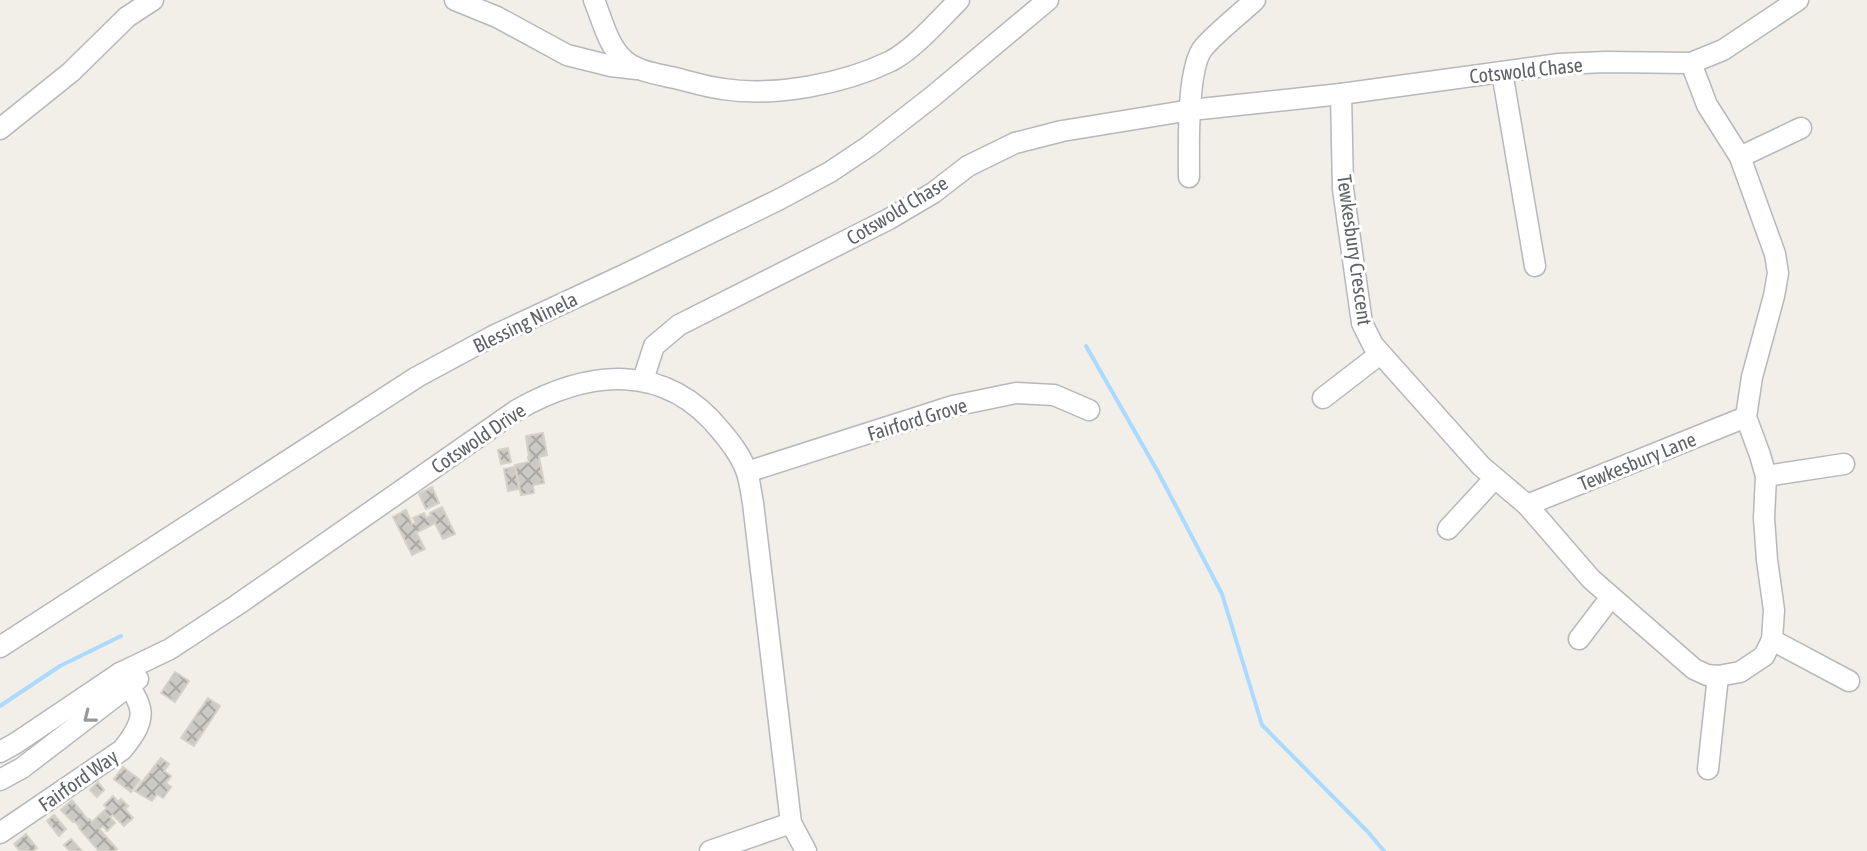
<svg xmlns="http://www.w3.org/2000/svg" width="1867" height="851" viewBox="0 0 1867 851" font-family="'Asap Condensed',sans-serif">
<defs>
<pattern id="building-cross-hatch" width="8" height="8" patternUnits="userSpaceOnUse" patternTransform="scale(2)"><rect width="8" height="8" fill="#cccac5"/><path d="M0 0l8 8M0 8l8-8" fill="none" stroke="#a9a8a4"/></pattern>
</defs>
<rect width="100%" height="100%" fill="#f1efe8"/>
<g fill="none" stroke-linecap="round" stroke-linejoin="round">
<g stroke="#aadaff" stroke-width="4">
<polyline points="1086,346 1158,472 1222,594 1262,725 1368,832 1384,851"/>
<polyline points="0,706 60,666 121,636"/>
</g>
</g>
<g fill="url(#building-cross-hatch)" stroke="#d6d1c6" stroke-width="2">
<polygon points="543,433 547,455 539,457 544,483 533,485 534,493 521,495 515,465 529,462 528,457 529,457 526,436"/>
<polygon points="508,448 511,462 501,464 498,450"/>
<polygon points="515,467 519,489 508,491 504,469"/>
<polygon points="432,487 439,503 426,509 419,494"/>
<polygon points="442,507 455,534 443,539 435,523 420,531 416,532 425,549 412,555 393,517 406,510 412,524 416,523 413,518 424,513 426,518 431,515 430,513"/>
<polygon points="175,672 189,681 175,702 161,693"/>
<polygon points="208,698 220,706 194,746 181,738"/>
<polygon points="161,758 169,764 164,771 171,776 166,783 171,787 163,798 157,794 152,801 135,791"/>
<polygon points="123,767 140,780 131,792 114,779"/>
<polygon points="98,782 104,790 97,797 90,790"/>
<polygon points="113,796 118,802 121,799 128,806 125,809 133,818 124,826 113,815 110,817 115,823 107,831 103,826 99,829 117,849 115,851 99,851 79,828 80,827 74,821 73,822 61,810 72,800 88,820 89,819 92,822 107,808 104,805"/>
<polygon points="54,815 66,829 59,836 47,821"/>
<polygon points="26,834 37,848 33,851 20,851 14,844"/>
<polygon points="71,839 82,851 70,851 64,845"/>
</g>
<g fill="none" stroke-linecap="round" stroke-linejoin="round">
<defs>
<g id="minor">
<polyline points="455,0 497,17 567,55 611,66 637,69"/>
<path d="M594,0C602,19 608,46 624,60C638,72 658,74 675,78C691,82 707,87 723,89C776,97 843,84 891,61C914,49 940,19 959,0"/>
<polyline points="1502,72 1535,266"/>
<polyline points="1341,94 1343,189 1362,323 1373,345 1481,466 1527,505 1591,579 1694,669 1707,675 1718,676 1740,672 1764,656 1772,640 1774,610 1767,560 1764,518 1766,476 1760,455 1746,417 1752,377 1774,296 1778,273 1775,254 1740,157 1707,105 1691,63"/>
<polyline points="0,129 71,72 127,17 153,0"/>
<polyline points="1740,157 1801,128"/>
<path d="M1189,177C1189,149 1186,67 1204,47C1219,30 1239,15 1255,0"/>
<polyline points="643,380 654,346 679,325 889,219 933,193 968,166 1015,143 1062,131 1191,110 1341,94 1559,64 1606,62 1691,63 1723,50 1798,0"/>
<polyline points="1323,398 1380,354"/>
<polyline points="747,472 953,406 1016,393 1054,395 1089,410"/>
<polyline points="1766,476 1844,464"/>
<polyline points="1527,505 1746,417"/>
<polyline points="1448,529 1495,478"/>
<polyline points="1579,639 1611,597"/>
<polyline points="1772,640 1849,681"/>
<polyline points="0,647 417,377 493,336 626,274 780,199 830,172 869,146 932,97 1048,0"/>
<path d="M0,752L16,743L120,673L170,649L237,605L517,410C588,370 665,361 721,431C732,444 742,457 747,473C750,482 751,493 753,503L791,823L806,851"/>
<polyline points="1708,769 1718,676"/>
<polyline points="0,780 22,768 138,679"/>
<path d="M0,833L122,750C150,716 144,707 120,673"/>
<polyline points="710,851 791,823"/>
</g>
</defs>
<use href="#minor" stroke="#b5b8bc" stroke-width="23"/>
<use href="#minor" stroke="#fff" stroke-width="20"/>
</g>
<defs><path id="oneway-chevron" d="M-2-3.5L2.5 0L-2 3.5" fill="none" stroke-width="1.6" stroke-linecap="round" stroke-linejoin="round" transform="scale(2)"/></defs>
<use stroke="#979a9d" href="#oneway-chevron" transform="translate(89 717) rotate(142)"/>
<g text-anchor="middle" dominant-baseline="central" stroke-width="6" stroke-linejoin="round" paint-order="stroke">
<g font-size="20" fill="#5f6368" stroke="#fff">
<text transform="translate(1526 70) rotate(-6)">Cotswold Chase</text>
<text transform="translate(897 210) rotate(-31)">Cotswold Chase</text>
<text transform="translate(1355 250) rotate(82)">Tewkesbury Crescent</text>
<text transform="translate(525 322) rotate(-26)">Blessing Ninela</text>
<text transform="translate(917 419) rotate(-17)">Fairford Grove</text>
<text transform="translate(478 438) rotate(-34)">Cotswold Drive</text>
<text transform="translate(1637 461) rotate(-22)">Tewkesbury Lane</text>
<text transform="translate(78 780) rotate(-35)">Fairford Way</text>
</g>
</g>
</svg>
